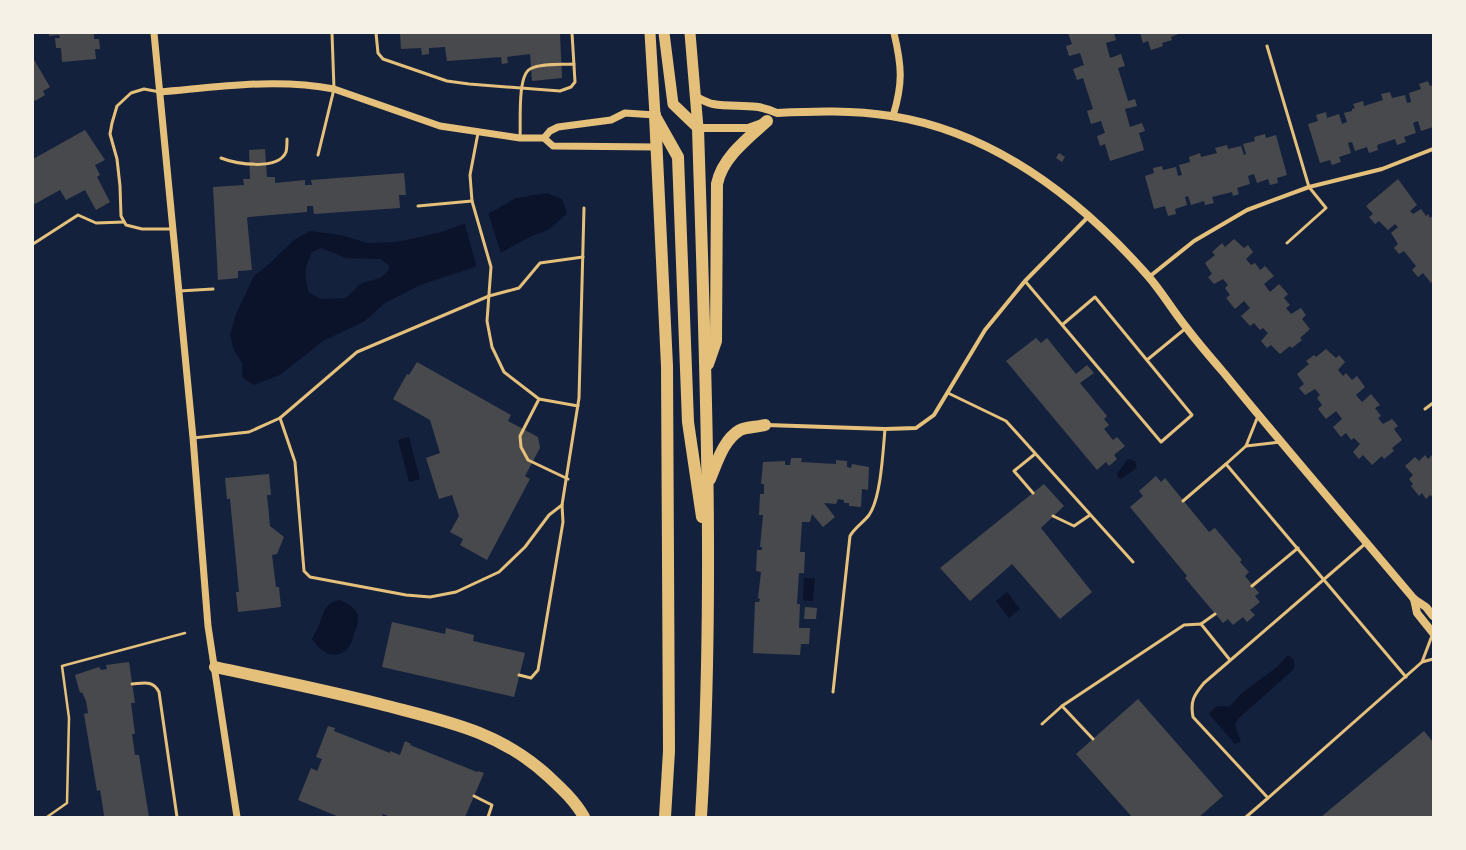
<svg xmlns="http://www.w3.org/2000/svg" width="1466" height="850" viewBox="0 0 1466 850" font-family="'Asap Condensed',sans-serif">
<rect width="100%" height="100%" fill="#14213d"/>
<g fill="#0b132b" fill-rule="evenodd">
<path d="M547,193L562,199L567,213L550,229L530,237L472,268L420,285L385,303L365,321L323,341L280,375L253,385L242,377V363L234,350L230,335L236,314L254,276L269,264L294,240L310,231L341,235L367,243L397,242L445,231L468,222L490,213L516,198ZM321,248L346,258L380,259L390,266C384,280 375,279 362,283C357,286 351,294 346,298L322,299L309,293C304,276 304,269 312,252Z"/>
<polygon points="409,437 420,479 409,482 398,440"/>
<path d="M1128,459L1135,461L1137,468L1121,479L1118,478L1117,473C1120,470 1127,460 1128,459Z"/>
<polygon points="804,578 815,578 813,601 803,600"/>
<polygon points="1007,592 1020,609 1009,618 996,601"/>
<path d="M339,600C347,603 356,607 358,616C359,621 356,629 354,634C353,638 351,645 348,648C336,662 320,652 312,639C315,633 318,628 320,622C325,609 325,604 339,600Z"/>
<path d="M1288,655L1294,660V669L1238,719L1235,725L1241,742L1235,744L1209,714C1217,703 1219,707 1230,706L1242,693L1277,667Z"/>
</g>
<polygon fill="#14213d" points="488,212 501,254 477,268 464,221"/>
<g fill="#48494c">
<polygon points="49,33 94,33 94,39 99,39 100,49 95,49 96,59 62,62 61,48 56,48 55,38 60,38 59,35 49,36"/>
<polygon points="400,33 560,33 562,78 532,81 530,54 507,57 508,63 502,64 501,57 447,61 445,47 429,48 429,54 422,55 421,48 401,49"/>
<polygon points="1068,33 1114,33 1116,40 1106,43 1110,58 1121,54 1125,66 1118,68 1128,101 1135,99 1137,106 1125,109 1130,127 1142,123 1145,131 1139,133 1144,150 1110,161 1105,144 1100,146 1097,136 1105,133 1101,121 1091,124 1087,111 1093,109 1083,78 1077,80 1073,69 1084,65 1080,53 1069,56 1066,46 1072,44"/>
<polygon points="1140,33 1181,33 1171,37 1172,40 1162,43 1163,46 1151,50 1148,41 1143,43"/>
<polygon points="33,58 50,87 43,91 45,95 35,101 33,98"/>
<polygon points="1428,81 1430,86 1433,85 1433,127 1421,131 1418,121 1413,123 1416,133 1404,137 1406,142 1397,145 1395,139 1377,145 1378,150 1369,153 1367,147 1355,151 1352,142 1348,143 1351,153 1339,157 1341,162 1332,165 1330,160 1320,163 1308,124 1318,121 1316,115 1326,112 1327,118 1339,114 1342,124 1347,122 1344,113 1352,111 1352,109 1355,108 1353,104 1363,101 1364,106 1383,100 1381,94 1390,92 1392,98 1405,95 1407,103 1411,102 1409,93 1421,89 1419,84"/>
<polygon points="85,130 105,160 95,165 100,175 97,177 110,202 96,210 85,190 66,200 60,190 33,205 33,159"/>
<polygon points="1265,134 1266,138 1276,135 1287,175 1277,178 1278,183 1270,185 1268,179 1257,183 1254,174 1248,176 1250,184 1237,188 1239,194 1233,196 1232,192 1212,197 1214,203 1205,205 1204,201 1191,205 1188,196 1185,197 1187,205 1175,209 1176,214 1168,216 1165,206 1154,209 1145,176 1154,173 1153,168 1162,166 1163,170 1176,167 1178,176 1182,175 1179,165 1190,162 1189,157 1200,153 1201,157 1217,153 1215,148 1227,145 1228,149 1241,146 1244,155 1246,154 1243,144 1255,141 1254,137"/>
<polygon points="265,149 267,177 275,177 275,183 305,180 305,185 312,185 311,180 404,173 406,195 399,195 400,208 314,214 313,206 307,206 307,212 249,217 247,218 252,270 238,271 238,278 218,280 213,187 244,185 243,179 250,179 249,150"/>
<polygon points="1059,153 1065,157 1062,162 1056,158"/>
<polygon points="1398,179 1417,205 1410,211 1413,214 1421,209 1426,216 1428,214 1430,218 1433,215 1433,281 1431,283 1423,273 1418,277 1412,270 1416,266 1404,251 1399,254 1394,248 1398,244 1391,233 1398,227 1395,224 1388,230 1379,221 1375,224 1369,217 1373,214 1366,206"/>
<polygon points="1234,239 1244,248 1248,245 1253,252 1246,259 1251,265 1255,263 1260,270 1265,266 1274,276 1264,284 1270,292 1279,284 1288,294 1284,298 1290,305 1286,308 1291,314 1301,308 1306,315 1302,319 1310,329 1300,338 1302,340 1292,348 1290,346 1280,354 1271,345 1267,348 1261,341 1268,333 1263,328 1260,330 1254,323 1250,326 1241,316 1250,308 1244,301 1235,309 1226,298 1230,295 1225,288 1228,285 1223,279 1214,284 1208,277 1212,274 1205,263 1215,255 1212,252 1222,243 1225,247"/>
<polygon points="1036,338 1041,343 1047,338 1076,374 1087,365 1094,373 1080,383 1107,416 1104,419 1109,425 1104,429 1113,440 1117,437 1125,446 1114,455 1117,459 1109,466 1106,462 1097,470 1006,361"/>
<polygon points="1326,349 1336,358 1339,355 1345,362 1338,370 1343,376 1346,373 1352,380 1357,376 1365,387 1356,395 1362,402 1371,394 1380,405 1375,408 1381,416 1378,418 1383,424 1392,419 1398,426 1394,429 1402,440 1392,448 1394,451 1384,459 1382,456 1372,465 1363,455 1359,459 1353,452 1360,444 1354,438 1351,440 1346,433 1341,437 1333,427 1342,419 1336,411 1326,419 1318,409 1322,405 1317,398 1320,395 1315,389 1305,395 1299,388 1304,384 1297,374 1309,364 1306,361 1314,355 1316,357"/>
<polygon points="417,362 511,415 508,421 538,437 540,448 525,476 530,479 487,560 460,545 463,539 450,532 459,516 452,495 439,499 426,458 440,453 430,420 393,399 407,374 409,375"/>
<polygon points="1433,454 1433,497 1430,495 1426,499 1422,493 1419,496 1411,486 1413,484 1409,479 1413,475 1405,466 1415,457 1419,461 1425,455 1428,459"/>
<polygon points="791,458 802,458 801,462 836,464 836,460 847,461 847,467 851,468 852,464 869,467 868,490 862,489 861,507 849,506 849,503 844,503 844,500 838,499 836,504 824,503 835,517 823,527 812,514 810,522 802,522 800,552 805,552 804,573 799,573 797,604 800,604 799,628 810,628 809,644 801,644 800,655 753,653 755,602 759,602 760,599 758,598 761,572 756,571 757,550 762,550 762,547 760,547 763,515 759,515 760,494 764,494 764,484 761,484 763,462 785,461 785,465 790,465"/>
<polygon points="269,474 271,495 267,495 270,526 284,537 277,554 272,555 276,587 279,587 281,607 238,612 236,592 239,592 230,499 227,499 225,478"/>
<polygon points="1156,476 1161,482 1165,478 1209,532 1215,528 1242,560 1240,562 1249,572 1245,576 1259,593 1255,596 1260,602 1250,610 1255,615 1247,622 1243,617 1233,625 1228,619 1223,623 1185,578 1187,576 1130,507 1143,496 1139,491"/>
<polygon points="1044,484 1064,506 1041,528 1092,592 1060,619 1012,564 970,601 940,568"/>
<polygon points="805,607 817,608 816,619 804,619"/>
<polygon points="392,622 445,634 446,628 474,635 473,641 525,653 514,697 382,667"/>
<polygon points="129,662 135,703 131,703 135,734 132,734 135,755 139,755 149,817 103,817 104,815 100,790 97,791 84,714 88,713 86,701 82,692 80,693 75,675 99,667 101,670 107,669 106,665"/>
<polygon points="1138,699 1223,796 1199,817 1132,817 1076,754"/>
<polygon points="328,726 335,728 334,731 390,753 390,751 400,755 405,741 411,744 410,745 477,772 478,771 484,773 465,817 390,817 383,814 382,817 339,817 298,800 311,768 317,771 322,759 316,757"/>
<polygon points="1424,731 1433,742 1433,817 1321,817"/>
</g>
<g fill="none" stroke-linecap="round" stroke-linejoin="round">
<polyline stroke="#e5c07b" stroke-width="2.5" points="47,817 67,803 69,718 62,666 185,633"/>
<g stroke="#e5c07b" stroke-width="3">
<polyline points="376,33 378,53 383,59 447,81 469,84 560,91 571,87 575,82 572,33"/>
<polyline points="1267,46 1309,187 1326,208 1287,243"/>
<polyline points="160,92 144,89 131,93 117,106 112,123 110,134 117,159 120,186 121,216 126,225 142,229 173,229"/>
<polyline points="478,133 470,175 472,201 491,267 487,321 492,347 504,372 539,399 578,406"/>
<path d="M520,138C521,124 517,76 530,69C542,63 561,65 574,64"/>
<polyline points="318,155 334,89 332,33"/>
<path d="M221,158C236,164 278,171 286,152C287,148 287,143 287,139"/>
<polyline points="418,206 472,201"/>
<polyline points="33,244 78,215 96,223 124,222"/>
<polyline points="1025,281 1161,442 1192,415 1095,297 1062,325"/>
<polyline points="179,291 213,289"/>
<polyline points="1147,360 1186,328"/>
<polyline points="948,393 1006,421 1133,562"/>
<polyline points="539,399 520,436 521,447 528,460 568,479"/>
<polyline points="1425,409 1433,403"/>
<polyline points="1258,416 1246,446 1280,442"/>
<polyline points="280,418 295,462 304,571 310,577 406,595 430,597 456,592 499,572 525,547 549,515 562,505"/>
<polyline points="193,438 249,432 280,418 357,352 489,296 519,288 540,263 583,257"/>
<polyline points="1246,446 1226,464 1406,677"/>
<polyline points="1033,493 1014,471 1035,454"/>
<polyline points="1183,501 1226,464"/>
<polyline points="1053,516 1074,526 1090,515"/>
<path d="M1366,543L1204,683C1194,695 1190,701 1193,717L1268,798L1422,662"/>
<polyline points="1252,586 1298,548"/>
<polyline points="1201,624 1215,614"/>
<polyline points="1433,633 1422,662 1433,659"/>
<polyline points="519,675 531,678 538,670 563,522 562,505 579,398 584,208"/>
<path d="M132,684C144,683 153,680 159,692L177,817"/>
<path d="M833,692L850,536C855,527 863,523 869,515C881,498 883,451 885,429"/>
<polyline points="1062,706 1093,739"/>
<polyline points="1042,724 1062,706 1184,625 1201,624 1230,660"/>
<polyline points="474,796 492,805 488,817"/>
<polyline points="1246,817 1268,798"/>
</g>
<g stroke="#e5c07b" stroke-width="4">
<polyline points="1149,277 1194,241 1247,210 1309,187 1382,169 1433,149"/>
<polyline points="767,425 885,429 916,428 934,415 985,330 1025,281 1089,216"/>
</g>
<g stroke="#e5c07b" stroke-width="7">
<polyline points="154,33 193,438 208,626 237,817"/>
<path d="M160,92C218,87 276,78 334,89L440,126L520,138H544L553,146L656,147"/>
<path d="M893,116C903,83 902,67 894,33"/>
<polyline points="544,138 550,131 558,127 611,120 625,113 655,115"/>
</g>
<g stroke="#e5c07b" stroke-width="8">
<path d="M696,97C701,99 707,103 713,104C736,108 754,102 777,113C815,111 853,110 891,116C994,132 1081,200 1148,276C1162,292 1173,311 1186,327C1198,343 1211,358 1224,373C1286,449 1351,524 1414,599L1426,607L1433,616"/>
<polyline points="698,128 748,128 762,123"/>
<polyline points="1414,599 1417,613 1433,633"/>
</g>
<g stroke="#e5c07b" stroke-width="11">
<polyline points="650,33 655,115"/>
<polyline points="664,33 673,104 698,128"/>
<polyline points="690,33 698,128"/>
</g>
<g stroke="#e5c07b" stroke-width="12">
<polyline points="655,115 667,366 669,751 665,817"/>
<polyline points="656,118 678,157 688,422 702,517"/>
<path d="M698,128C705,357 715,587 701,817"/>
<path d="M708,364L716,341L717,184C722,158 748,138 767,121"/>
<path d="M710,479C717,463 723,440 740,430C746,427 757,427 765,425"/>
<path d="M215,667C270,679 325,690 380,704C444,721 498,730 548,776C562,789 575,801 584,817"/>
</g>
</g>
<rect width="1466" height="850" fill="none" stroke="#f6f1e7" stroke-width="68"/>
</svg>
